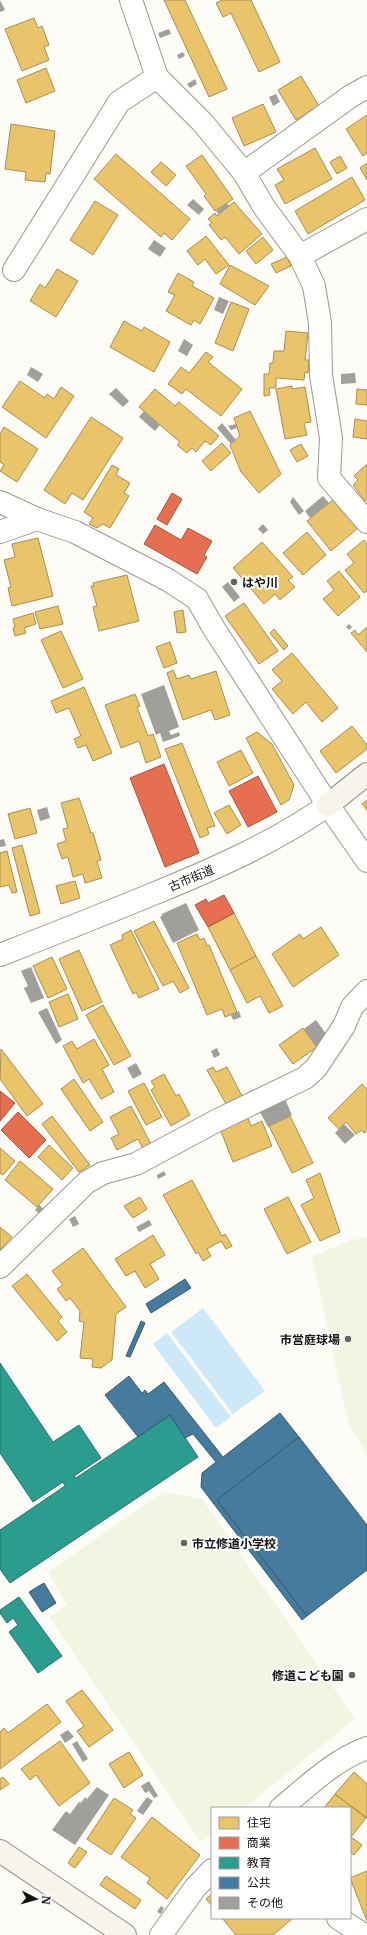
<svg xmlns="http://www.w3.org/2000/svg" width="367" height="1935" viewBox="0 0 367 1935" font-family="Merriweather,'Noto Sans JP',serif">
<rect width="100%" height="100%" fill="#fdfcf7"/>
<g fill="#f0f6e1">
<polygon points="367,1237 367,1456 348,1421 312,1257 348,1241"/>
<polygon points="163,1492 202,1499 355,1719 244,1808 212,1808 212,1833 201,1842 49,1617 67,1605 48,1572"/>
</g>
<g fill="#cde8f7">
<polygon points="203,1308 265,1391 233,1414 171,1332"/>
<polygon points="167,1333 231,1417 216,1428 153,1344"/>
</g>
<g fill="#e9c46a" stroke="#a88e4f">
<polygon points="164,0 185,0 227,89 209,97"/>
<polygon points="222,0 251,0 280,62 259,72 231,13 223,17 216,3"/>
<polygon points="34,18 38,28 42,26 49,45 44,47 49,60 22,71 5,29"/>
<polygon points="46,68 55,91 26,103 17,80"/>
<polygon points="301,76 319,106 296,120 278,90"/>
<polygon points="263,104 276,132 244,146 232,118"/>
<polygon points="367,115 367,153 363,156 346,129"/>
<polygon points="11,124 55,131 50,174 46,173 45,182 25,180 26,172 5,169"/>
<polygon points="315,148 332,179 285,204 275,185 284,180 277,169"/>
<polygon points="116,154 190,219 172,240 164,233 161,237 94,179"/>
<polygon points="202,155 233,199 215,211 204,196 206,194 186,166"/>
<polygon points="340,156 347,168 337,174 330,162"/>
<polygon points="161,162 176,175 166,186 151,172"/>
<polygon points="367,163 367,180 360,168"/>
<polygon points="352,177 365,200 308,234 295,211"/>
<polygon points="95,201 118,215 93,255 70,240"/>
<polygon points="234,202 262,234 239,254 225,237 221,240 209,225 212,223 208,219 215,213 217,216"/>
<polygon points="206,236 229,265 216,274 205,259 198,265 187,251"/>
<polygon points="263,237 273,250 256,264 246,251"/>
<polygon points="287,257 291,266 276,273 271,264"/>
<polygon points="230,265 269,286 255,305 220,284"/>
<polygon points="57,269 78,281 56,317 30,301 40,284 45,288"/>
<polygon points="178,273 194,282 192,286 214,298 200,324 194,320 191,325 166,311 175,295 168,292"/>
<polygon points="231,302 249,309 233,351 215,343"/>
<polygon points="124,321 142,331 144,327 170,342 154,372 110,347"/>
<polygon points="286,331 308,333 305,360 309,360 308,373 305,372 304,380 276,378 276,388 269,388 270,395 264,396 264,374 269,374 270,363 273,363 274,351 284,351"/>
<polygon points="206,352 213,357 208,362 242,389 221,416 186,389 182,394 168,384 181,367 189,373"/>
<polygon points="20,381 45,398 47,394 54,399 61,387 74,396 46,438 2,407"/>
<polygon points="292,386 292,389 305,387 311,422 304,423 307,435 285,439 276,389"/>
<polygon points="155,389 175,406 179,402 219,436 211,445 205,441 196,452 192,448 187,453 177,445 180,442 139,407"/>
<polygon points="357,389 367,390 367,405 356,404"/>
<polygon points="250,411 281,474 259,493 241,472 230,445 240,436 234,418"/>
<polygon points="91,417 123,438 83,500 72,493 65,504 44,490"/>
<polygon points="355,419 367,421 367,439 353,437"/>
<polygon points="4,427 38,449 17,482 0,471 4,465 0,462 0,434"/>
<polygon points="222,443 231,453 211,471 202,461"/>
<polygon points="301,444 308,456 297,462 290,450"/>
<polygon points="367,464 367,500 365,501 353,485 358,480 354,476"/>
<polygon points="112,465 119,469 116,475 130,483 124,493 129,496 110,528 103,524 97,528 89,524 93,518 84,512"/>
<polygon points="334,499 358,528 331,551 307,521"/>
<polygon points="307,532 326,555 303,575 283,553"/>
<polygon points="38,538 53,596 12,606 8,588 11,587 4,560 15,557 12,544"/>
<polygon points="364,540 367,544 367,591 364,593 345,570 354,563 347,554"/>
<polygon points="262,542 293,577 288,580 295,587 280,600 275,594 264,604 233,568"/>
<polygon points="339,571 360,597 338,616 323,599 334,590 327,581"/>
<polygon points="127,575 139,621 99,631 93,607 97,606 91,586 94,586 93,583"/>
<polygon points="244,603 278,651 259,664 225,616"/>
<polygon points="58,606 63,624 40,629 35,612"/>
<polygon points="183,610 186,632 177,633 174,612"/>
<polygon points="33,613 36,624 24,628 26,633 15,636 13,628 15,627 13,619"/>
<polygon points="367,627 367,652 351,633 355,630 358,635"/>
<polygon points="274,629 288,646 284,650 270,633"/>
<polygon points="61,631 83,679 63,688 41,640"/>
<polygon points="170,642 177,663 164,668 156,647"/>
<polygon points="292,653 338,708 322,722 306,702 293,714 272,689 282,681 272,670"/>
<polygon points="173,670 177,679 189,675 191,679 216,671 230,715 215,720 211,710 183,720 167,673"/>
<polygon points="84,687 112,753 93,761 86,745 78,748 74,739 81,736 69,708 56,713 51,701"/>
<polygon points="135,694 140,706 137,707 148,736 153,734 161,757 146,763 139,741 121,748 105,705"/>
<polygon points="352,726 367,745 367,749 336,773 320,751"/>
<polygon points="257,732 272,744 294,785 289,800 281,805 246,738"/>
<polygon points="182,743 215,826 207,828 209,834 200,838 165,749"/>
<polygon points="241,750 253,773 229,786 217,762"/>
<polygon points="79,798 91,833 93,833 101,860 97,861 102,878 85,883 83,874 73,877 68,857 62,859 57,844 66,841 63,829 68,828 61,803"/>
<polygon points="367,800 367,810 362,804"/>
<polygon points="229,805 241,825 227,834 214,813"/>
<polygon points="30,808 37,833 15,839 8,814"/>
<polygon points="22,845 40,913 30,916 12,848"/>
<polygon points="7,851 17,892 12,893 9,885 0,887 0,853"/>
<polygon points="75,881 80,898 61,904 56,886"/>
<polygon points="234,913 256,956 230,970 208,927"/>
<polygon points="154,921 189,988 180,993 173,981 163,986 134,931"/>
<polygon points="321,927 339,955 293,987 272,954 300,934 303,939"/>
<polygon points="131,930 159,989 139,998 136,992 133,994 110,945 123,939 122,935"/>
<polygon points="197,934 200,940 204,938 207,946 209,945 237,1012 225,1017 222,1009 207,1015 177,943"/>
<polygon points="79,950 102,1002 82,1011 59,959"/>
<polygon points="256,956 283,1006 269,1013 260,996 247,1003 230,970"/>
<polygon points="52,957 67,989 48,998 33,966"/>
<polygon points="68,994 78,1019 59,1027 49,1002"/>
<polygon points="103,1005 131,1056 114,1065 86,1015"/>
<polygon points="303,1028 317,1047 293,1064 279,1045"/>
<polygon points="94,1039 109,1065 102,1069 114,1092 101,1099 89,1079 83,1083 63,1046 72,1041 77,1049"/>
<polygon points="1,1049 43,1104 27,1116 0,1079"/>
<polygon points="213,1067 216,1072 227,1067 242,1096 226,1104 207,1070"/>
<polygon points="164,1074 176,1096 179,1094 190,1115 171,1126 151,1090 155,1087 151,1081"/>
<polygon points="74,1079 103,1122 90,1131 61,1089"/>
<polygon points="144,1083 162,1117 146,1125 128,1091"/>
<polygon points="362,1084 367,1089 367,1131 364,1133 362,1130 356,1134 346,1122 339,1129 328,1118"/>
<polygon points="131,1106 151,1144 143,1149 138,1139 117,1150 111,1138 119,1134 110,1117"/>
<polygon points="52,1116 90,1165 79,1172 42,1124"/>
<polygon points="290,1116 313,1163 292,1173 269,1126"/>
<polygon points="248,1118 251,1126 262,1121 272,1146 233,1162 220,1129"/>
<polygon points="49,1145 73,1168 62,1180 38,1157"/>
<polygon points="0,1148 15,1161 3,1175 0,1173"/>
<polygon points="20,1161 53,1189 37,1207 5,1180"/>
<polygon points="320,1173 340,1232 320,1241 301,1205 314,1198 306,1180"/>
<polygon points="192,1180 222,1236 225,1234 232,1246 226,1249 221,1241 207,1249 211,1256 203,1261 198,1252 196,1254 163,1195"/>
<polygon points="140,1197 147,1209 133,1218 124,1206"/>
<polygon points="288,1197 311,1242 287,1254 264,1209"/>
<polygon points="0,1227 12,1237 0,1250"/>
<polygon points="153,1235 165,1255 150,1264 159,1279 145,1288 135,1271 126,1276 115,1259"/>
<polygon points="83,1248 126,1307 116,1314 112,1360 101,1368 92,1367 93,1359 80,1358 84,1322 79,1321 80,1311 70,1298 66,1301 57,1289 63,1285 52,1271"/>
<polygon points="27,1274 62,1317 58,1321 67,1332 57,1341 12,1286"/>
<polygon points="82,1690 113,1730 89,1747 77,1731 84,1726 66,1701"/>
<polygon points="47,1704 61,1722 0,1769 0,1732 4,1728 8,1733"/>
<polygon points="60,1741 90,1783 59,1806 36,1775 30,1780 21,1769"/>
<polygon points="129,1752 143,1775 124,1788 109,1764"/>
<polygon points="354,1772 367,1784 367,1818 335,1794"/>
<polygon points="3,1777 9,1784 0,1790 0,1779"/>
<polygon points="335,1794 366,1818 351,1837 362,1845 354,1855 350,1852 350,1808 324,1808"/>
<polygon points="114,1798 133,1810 130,1814 136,1818 111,1855 87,1839"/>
<polygon points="152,1817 200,1855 167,1899 147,1883 150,1878 121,1857"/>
<polygon points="79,1847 87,1852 75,1868 68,1863"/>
<polygon points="367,1871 367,1921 350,1878"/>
<polygon points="106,1876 141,1900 135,1909 100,1885"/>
<polygon points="212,1894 212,1906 206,1899"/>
<polygon points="222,1918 291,1918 292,1919 273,1935 236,1935"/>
</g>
<g fill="#e76f51" stroke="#a7533e">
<polygon points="172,493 182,499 167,525 157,519"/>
<polygon points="155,525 181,540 188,528 212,541 204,555 207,557 197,574 144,544"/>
<polygon points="164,764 199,853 165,867 130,778"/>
<polygon points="258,776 277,812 248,827 229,791"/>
<polygon points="224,895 234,913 208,927 195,905 206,899 208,903"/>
<polygon points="0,1091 15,1103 0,1121"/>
<polygon points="18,1112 46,1140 29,1158 1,1130"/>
</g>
<g fill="#2a9d8f" stroke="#227369">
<polygon points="0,1363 53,1442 79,1425 101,1458 74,1476 76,1478 170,1415 198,1457 10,1583 0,1569 0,1530 65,1486 63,1482 33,1502 0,1453"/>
<polygon points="19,1597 62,1656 38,1673 9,1632 18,1625 13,1618 7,1623 0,1613 0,1610"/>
</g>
<g fill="#457b9d" stroke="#355b73">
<polygon points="185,1279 191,1288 151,1313 146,1304"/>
<polygon points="141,1321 145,1323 130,1357 126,1356"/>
<polygon points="129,1376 142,1393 145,1390 148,1394 164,1382 223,1457 280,1413 299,1437 217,1500 307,1616 302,1620 201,1487 202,1473 216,1462 193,1434 185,1438 170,1415 138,1437 105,1395"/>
<polygon points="299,1437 367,1525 367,1570 307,1616 217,1500"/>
<polygon points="44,1583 56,1603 42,1612 29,1592"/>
</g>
<g fill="#a19f9c">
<polygon points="0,0 5,10 0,12"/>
<polygon points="169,29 171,34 160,38 158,33"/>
<polygon points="183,52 185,56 179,59 177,55"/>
<polygon points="195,79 197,84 190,88 187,84"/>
<polygon points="276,94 280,102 273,106 269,97"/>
<polygon points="193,199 204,209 199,215 187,205"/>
<polygon points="227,203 229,206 219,215 216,211"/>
<polygon points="154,240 166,248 160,257 148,249"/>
<polygon points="219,297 229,301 223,314 214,310"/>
<polygon points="184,339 193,345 187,356 178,351"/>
<polygon points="31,367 43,374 38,382 27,375"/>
<polygon points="355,373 356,383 341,384 341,374"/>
<polygon points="116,388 129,401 123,407 109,394"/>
<polygon points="144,411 160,425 155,431 139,417"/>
<polygon points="222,423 236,440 231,444 217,428"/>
<polygon points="236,424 237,428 231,430 228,426"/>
<polygon points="323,496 329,503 310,518 305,511"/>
<polygon points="293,497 304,511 299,515 290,502"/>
<polygon points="263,524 268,530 263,534 258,529"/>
<polygon points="228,582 240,597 234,602 222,587"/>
<polygon points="349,624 352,627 349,630 346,627"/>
<polygon points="164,685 179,727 169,731 171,735 179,732 180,736 163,742 160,733 156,735 141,694"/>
<polygon points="47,807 50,818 40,821 37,810"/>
<polygon points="4,839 6,846 0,847 0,840"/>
<polygon points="186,903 199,930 173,943 160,917 162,916 162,914"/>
<polygon points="31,967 44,998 31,1003 24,988 28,986 21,971"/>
<polygon points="47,1008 62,1040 56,1044 38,1012"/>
<polygon points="239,1011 241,1017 233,1020 231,1015"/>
<polygon points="316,1020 329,1038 316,1047 304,1029"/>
<polygon points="217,1048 220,1055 214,1058 211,1051"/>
<polygon points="136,1063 142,1074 133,1079 127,1068"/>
<polygon points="285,1099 292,1115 268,1127 260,1112"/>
<polygon points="344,1124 355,1135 345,1144 335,1133"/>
<polygon points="164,1171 166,1175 158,1179 157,1175"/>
<polygon points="39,1205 45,1210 41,1215 35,1210"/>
<polygon points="75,1216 79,1224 73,1227 69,1219"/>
<polygon points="149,1220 152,1225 139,1232 136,1227"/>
<polygon points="68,1730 74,1737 65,1743 60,1735"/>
<polygon points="77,1741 88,1759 83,1762 72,1744"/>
<polygon points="149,1781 158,1796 154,1798 149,1791 145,1793 141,1786"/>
<polygon points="97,1787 109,1795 75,1845 52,1830 66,1811 70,1814 79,1802 81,1803 85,1797 87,1799"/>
<polygon points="147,1797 153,1801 143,1815 137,1811"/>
<polygon points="161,1906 164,1908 161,1914 157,1912"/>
</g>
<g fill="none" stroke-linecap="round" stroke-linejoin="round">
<defs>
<g id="street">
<polyline points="131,0 157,77 203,123 244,173 264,207 300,256 314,286 320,323 321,375 331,438 329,478 367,522"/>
<polyline points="244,173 351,96 367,87"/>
<polyline points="300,256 367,219"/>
<polyline points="14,270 119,102 157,77"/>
<polyline points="0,502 37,519 75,532 168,580 197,599 213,627 328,805 367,861"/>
<polyline points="0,532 37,519"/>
<path d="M0,955C51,935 102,915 153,894C214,869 274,843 328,805"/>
<polyline points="0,1267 87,1182 103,1173 136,1164 216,1121 305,1078 316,1068 344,1026 352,1007 367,991"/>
<path d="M281,1808C308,1786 334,1760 367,1748"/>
<polyline points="338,1918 364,1935"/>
<polyline points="161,1935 195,1888 212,1870"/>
</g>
<g id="secondary">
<polyline points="328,805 367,774"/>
<polyline points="0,1851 125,1935"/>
</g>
</defs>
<use href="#street" stroke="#979795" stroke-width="24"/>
<use href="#secondary" stroke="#8e8d8b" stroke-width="24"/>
<use href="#street" stroke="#fffffe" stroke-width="22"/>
<use href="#secondary" stroke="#f6f4eb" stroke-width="22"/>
</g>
<g fill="#646362" stroke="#fff" stroke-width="1.5">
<circle cx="234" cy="582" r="4"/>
<circle cx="348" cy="1339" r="4"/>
<circle cx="184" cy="1543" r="4"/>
<circle cx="352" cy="1675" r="4"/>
</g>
<g text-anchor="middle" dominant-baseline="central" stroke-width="4" stroke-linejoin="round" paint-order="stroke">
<g font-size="12" font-weight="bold" fill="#111" stroke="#fff" text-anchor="start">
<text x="242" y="582">はや川</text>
<text x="340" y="1339" text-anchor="end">市営庭球場</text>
<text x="192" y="1543">市立修道小学校</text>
<text x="344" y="1675" text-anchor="end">修道こども園</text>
</g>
<g font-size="12" fill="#111" stroke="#fff">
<text transform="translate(191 878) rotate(-23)">古市街道</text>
</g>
</g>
<rect x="211" y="1807" width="140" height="112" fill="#ffffff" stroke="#a0a0a0"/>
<rect x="219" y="1817" width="20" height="12" fill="#e9c46a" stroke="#a0a0a0"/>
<text x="247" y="1827" font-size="12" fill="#111111">住宅</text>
<rect x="219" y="1837" width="20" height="12" fill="#e76f51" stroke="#a0a0a0"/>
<text x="247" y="1847" font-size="12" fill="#111111">商業</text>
<rect x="219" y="1857" width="20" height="12" fill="#2a9d8f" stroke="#a0a0a0"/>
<text x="247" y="1867" font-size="12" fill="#111111">教育</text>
<rect x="219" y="1877" width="20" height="12" fill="#457b9d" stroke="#a0a0a0"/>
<text x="247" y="1887" font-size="12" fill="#111111">公共</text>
<rect x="219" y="1897" width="20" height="12" fill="#a19f9c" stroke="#a0a0a0"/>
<text x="247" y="1907" font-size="12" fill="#111111">その他</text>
<g transform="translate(36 1899) rotate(96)" stroke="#ffffff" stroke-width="3" paint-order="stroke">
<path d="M0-3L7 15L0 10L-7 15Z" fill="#111111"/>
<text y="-6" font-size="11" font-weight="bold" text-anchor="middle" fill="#111111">N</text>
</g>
</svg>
